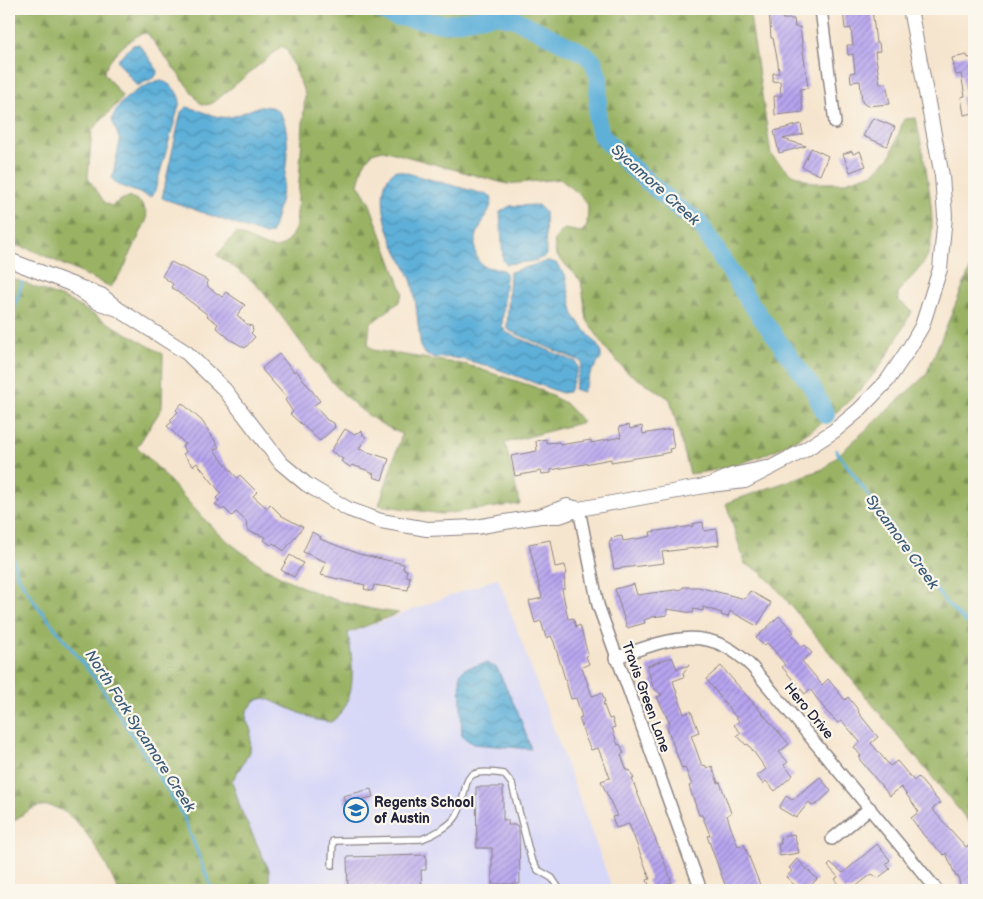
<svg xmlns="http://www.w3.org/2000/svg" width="983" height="899" viewBox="0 0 983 899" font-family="'Balsamiq Sans',sans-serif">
<defs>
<pattern id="forest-firs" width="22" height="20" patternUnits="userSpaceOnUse" patternTransform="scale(1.25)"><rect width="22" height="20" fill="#99b263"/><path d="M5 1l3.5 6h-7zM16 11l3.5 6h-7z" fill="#7c9053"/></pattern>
<pattern id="water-waves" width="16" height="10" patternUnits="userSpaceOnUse" patternTransform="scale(1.25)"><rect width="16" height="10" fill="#5eb0d9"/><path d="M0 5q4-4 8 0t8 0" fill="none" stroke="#4d8fb1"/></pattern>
<pattern id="building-hatch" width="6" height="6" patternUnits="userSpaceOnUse" patternTransform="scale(1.25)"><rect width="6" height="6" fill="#b7a4ef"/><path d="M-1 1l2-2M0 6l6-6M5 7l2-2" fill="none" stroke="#9485c3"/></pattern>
</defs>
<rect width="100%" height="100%" fill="#fbf7ec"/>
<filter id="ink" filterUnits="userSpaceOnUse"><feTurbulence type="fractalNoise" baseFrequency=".02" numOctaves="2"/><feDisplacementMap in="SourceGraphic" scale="10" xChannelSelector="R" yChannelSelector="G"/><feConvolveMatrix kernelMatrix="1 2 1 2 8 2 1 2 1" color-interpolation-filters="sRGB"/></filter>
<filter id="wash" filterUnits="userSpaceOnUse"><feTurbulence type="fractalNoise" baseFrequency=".0096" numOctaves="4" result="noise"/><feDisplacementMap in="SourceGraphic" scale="20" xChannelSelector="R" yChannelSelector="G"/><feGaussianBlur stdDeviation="1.12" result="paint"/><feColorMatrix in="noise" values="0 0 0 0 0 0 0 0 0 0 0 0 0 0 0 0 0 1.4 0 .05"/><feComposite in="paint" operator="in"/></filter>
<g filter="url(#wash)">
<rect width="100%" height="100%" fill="#f6e5ce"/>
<polygon fill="#d7d7f8" points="498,578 613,890 165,890 92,729"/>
<g fill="url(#forest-firs)" stroke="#5e6a4f">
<path d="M9,9H749L771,155L790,173L814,183H842L873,173L890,157L904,119L916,118C922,151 942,230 926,259C919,271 907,281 898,292V300L912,311C899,335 887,359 869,380C826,431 757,467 690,474L670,399L627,372L606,349L587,320L581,281L556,255L554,240L564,229L581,232L587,226L588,205L579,194L560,179L507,184L383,150L372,153L363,165L358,184L369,202L403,293L398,303L370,324L368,344L373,350L467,365L535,387L565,403L583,422L505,443L520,504L442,514L379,505L402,434C337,408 305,343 262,291C250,277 232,266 217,255L236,233C265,244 281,263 296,226L305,94L287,50L282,46L213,103L206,105L200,103L147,33C134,32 106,61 104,73L122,96L121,100L92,130L88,178L105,203L111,206C115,204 121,199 126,198C138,195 147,209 147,219L123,270L111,287L30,249L9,244Z"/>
<polygon points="971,267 974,283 974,828 774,585 759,571 745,564 726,503 823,469 926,375"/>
<path d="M9,277L68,300L163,354L162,408L137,447C163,471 184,499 210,525C260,574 330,606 399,613L348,633C353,662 359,703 331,722L316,720L265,698L256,700L247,711L246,720L251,730L250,752L232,781L241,810L269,870L270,890H118C106,864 77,802 42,806C30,807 19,818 9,824Z"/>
</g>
<g fill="url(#water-waves)" stroke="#40698a">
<polygon points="139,44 158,71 155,77 137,86 117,60 133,45"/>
<path d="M156,81C167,79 179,91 180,102L154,194L150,197L118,185L112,179L120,141L112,120C117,100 138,89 156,81Z"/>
<path d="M186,107C200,109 216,120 231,117C244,114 256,104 271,107C303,115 279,213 271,234L265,235L162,198L181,112Z"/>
<path d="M396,170L491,196C497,210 467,231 477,258C483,273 498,264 506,273L502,326L507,333L576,362L578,368L569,392L562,393C527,381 492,364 455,358C442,356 427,362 421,348C418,328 417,307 413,287C410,272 400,259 394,245C385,226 374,182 396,170Z"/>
<polygon points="538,205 545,212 546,256 535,261 506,264 503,260 500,212 510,206"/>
<polygon points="548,261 556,263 565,274 574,316 601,350 601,359 591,372 583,392 574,389 582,362 510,331 507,327 510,272"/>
<polygon points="486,663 497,668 519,715 531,749 473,744 462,736 460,674 464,669"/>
</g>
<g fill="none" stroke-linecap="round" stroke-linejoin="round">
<g stroke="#5eb0d9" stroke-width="3">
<polyline points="9,221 16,245"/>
<polyline points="9,330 22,282"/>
<polyline points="836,450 946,603 974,630"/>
<polyline points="9,540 17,575 36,604 100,685 182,813 212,890"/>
</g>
<polyline stroke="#5eb0d9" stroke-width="18" points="378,9 392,16 445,24 495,15 515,19 583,53 593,61 599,78 597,119 601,135 630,166 677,207 698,221 749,301 812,387 826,415"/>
</g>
<g id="blocks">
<g fill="url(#building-hatch)">
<polygon points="769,9 791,9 782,19 794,19 795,27 800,27 808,88 800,89 803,112 775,115 774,96 781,96 780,81 773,82 773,73 779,73 778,63 773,38 771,38"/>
<polygon points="848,9 872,9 876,43 879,43 880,51 875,52 880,84 886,83 890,104 867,106 862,102 860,81 851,82 850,73 855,72 853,54 848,55 847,45 853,45 851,28 845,29 843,10"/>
<polygon points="967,55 968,58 974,57 974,113 964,115 961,97 965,96 961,74 956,75 952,58"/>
<polygon points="873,118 895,127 887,146 863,136"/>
<polygon points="801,124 803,134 783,139 806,146 779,153 774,131"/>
<polygon points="811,148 828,156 820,175 802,167"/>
<polygon points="852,151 853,154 860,151 866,166 850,172 843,154"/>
<polygon points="171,262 207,280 208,287 222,297 226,292 245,305 237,315 248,325 252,326 253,331 251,333 255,337 245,348 231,340 216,327 218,324 207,316 208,315 171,287 173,284 162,276"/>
<polygon points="279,354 294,372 296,370 320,401 314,405 327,420 334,423 335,427 320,441 290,414 293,412 285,400 287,398 263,371 262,368"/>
<polygon points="182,403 202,421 219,447 214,450 237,478 240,475 257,492 253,496 267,508 270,504 282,516 303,527 284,551 273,543 271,545 264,540 266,537 251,532 247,529 246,521 236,512 232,516 224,508 222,510 215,504 219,501 216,498 221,493 197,463 193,466 183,454 186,452 182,446 185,444 167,426 172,422 170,420 178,412 176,410"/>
<polygon points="629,425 630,429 642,426 643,434 671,429 674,448 669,449 670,452 661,454 611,462 611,459 590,463 551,470 551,473 542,474 541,471 515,476 511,456 537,451 536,441 546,439 546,443 559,442 560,445 591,440 591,443 621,437 619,427"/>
<polygon points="345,429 353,434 362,431 363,435 366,437 359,449 389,459 382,480 373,477 374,474 369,472 369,471 352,465 350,467 341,461 343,459 331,451"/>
<polygon points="703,522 704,531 717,529 719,545 662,552 664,563 614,569 609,542 612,541 611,538 622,536 623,541 642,538 651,536 650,532 693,526 692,524"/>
<polygon points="312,532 321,537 320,539 359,554 404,564 403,569 407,570 406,576 410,577 408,590 374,585 372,591 364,589 365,585 321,575 326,562 303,552"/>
<polygon points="550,540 555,567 565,565 567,574 564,575 565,588 562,589 568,619 573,618 576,627 580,625 588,655 586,656 589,664 582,667 592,696 602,693 605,702 603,703 609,719 612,718 615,727 612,728 618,745 620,744 624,753 621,754 627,771 630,770 634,779 632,779 672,882 668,883 671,890 651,890 647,880 650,879 629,824 616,828 612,817 617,816 601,781 610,778 607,770 598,748 591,750 586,739 579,718 582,717 576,698 571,699 554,642 551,636 546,638 541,621 535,623 529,601 542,598 529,544"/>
<polygon points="290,555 303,563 294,577 281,570"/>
<polygon points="634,584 637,595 682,589 683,587 698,587 745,599 750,591 771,603 757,626 730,611 728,617 721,615 722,613 703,607 703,611 694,609 693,613 667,609 667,615 652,617 644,620 645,623 627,628 615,589"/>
<polygon points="779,616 794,632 791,634 802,647 805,645 812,653 802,661 814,675 822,685 828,679 845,700 848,697 859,711 858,712 878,737 871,743 890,766 897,761 914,781 918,777 940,803 932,809 966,847 970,845 974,852 974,890 961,890 958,876 956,877 946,853 944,855 925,837 911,818 919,812 901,787 890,796 860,760 859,757 861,756 854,747 860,742 855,736 842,721 838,723 826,711 810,689 805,694 782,667 785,665 773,649 767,643 764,646 756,638"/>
<polygon points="672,657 677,669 689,665 683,673 684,677 673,681 684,714 691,711 699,732 691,735 702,766 705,765 707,768 712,766 718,783 720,782 731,813 727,815 731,828 738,846 744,844 762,890 727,890 707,836 710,835 702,815 699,815 689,786 692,785 685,768 682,769 669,733 667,727 670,723 657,697 662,695 653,687 647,666"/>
<polygon points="721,666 789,744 779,752 788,762 784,765 793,775 775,791 766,781 763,784 757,776 766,769 748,744 746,745 737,735 741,733 734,725 739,721 706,679"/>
<polygon points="820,777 831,791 817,804 812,806 809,802 796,818 779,808 786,796 792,800"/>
<polygon points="476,787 503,787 503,820 508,820 508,825 517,825 519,832 520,884 492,884 492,848 477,848"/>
<polygon points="371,789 373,797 345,803 343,796"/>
<polygon points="794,834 799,853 780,856 778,844 781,844 780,837"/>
<polygon points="877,844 890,860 886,864 890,869 878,878 872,874 851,890 844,890 835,879 838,877 828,866 831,863 843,873"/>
<polygon points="426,855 426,870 421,870 422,890 348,890 347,857"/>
<polygon points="797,859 817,879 806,890 800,890 786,877 792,871 789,868"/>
</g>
</g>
</g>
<g filter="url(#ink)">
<use href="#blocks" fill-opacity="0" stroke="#8c8484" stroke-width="1"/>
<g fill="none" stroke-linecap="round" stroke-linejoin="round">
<defs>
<path id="service" d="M332,865L333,841L422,839C433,835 451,826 457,815C472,785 455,766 504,774L512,784L531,859L538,870L552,878L560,890"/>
<g id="minor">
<polyline points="821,9 835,123"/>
<polyline points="579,509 598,605 701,890"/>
<path d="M615,658C668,639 709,621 753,668L937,890"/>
<polyline points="832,839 870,808"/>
</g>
<g id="tertiary">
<polyline points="9,260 71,284"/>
<polyline points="118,309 97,302 71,284 101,295 118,309 187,353 225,390 281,463 306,484 348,509 381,521 427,529 476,527 540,516"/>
<polyline points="766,468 733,475 710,485 745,481 803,451 834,431 858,411 887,381 910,347 922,326 940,269 945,216 942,176 910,9"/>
<polyline points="579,509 567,506 540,516 560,516 579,509 710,485"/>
</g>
</defs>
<use href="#service" stroke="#8c8484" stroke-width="8"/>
<use href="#minor" stroke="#8c8484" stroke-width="14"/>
<use href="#tertiary" stroke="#8c8484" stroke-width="16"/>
<use href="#service" stroke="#fff" stroke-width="5.5"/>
<use href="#minor" stroke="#fff" stroke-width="11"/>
<use href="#tertiary" stroke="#fff" stroke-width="14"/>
</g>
</g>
<defs>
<symbol id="school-ring" viewBox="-11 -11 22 22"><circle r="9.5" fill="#fbf7ec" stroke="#1f6fb2" stroke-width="1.5"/><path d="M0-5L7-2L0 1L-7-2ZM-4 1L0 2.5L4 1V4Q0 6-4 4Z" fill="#1f6fb2"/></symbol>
</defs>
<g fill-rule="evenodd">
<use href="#school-ring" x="342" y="796" width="28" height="28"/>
</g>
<g text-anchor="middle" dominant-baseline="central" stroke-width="4.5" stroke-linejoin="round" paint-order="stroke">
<g font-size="14" fill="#22223b" stroke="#fbf7ec">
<text transform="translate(646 697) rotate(70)">Travis Green Lane</text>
<text transform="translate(809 711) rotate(50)">Hero Drive</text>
</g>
<g font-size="14" font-weight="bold" fill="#22223b" stroke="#fbf7ec" text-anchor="start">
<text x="374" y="802">Regents School<tspan x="374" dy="16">of Austin</tspan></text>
</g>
<g font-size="15" font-style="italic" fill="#3a5b7a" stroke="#fbf7ec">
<text transform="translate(655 185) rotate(42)">Sycamore Creek</text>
<text transform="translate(902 542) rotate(54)">Sycamore Creek</text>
<text transform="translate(140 731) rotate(57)">North Fork Sycamore Creek</text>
</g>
</g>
<rect width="983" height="899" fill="none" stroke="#fbf7ec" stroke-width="30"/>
</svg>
